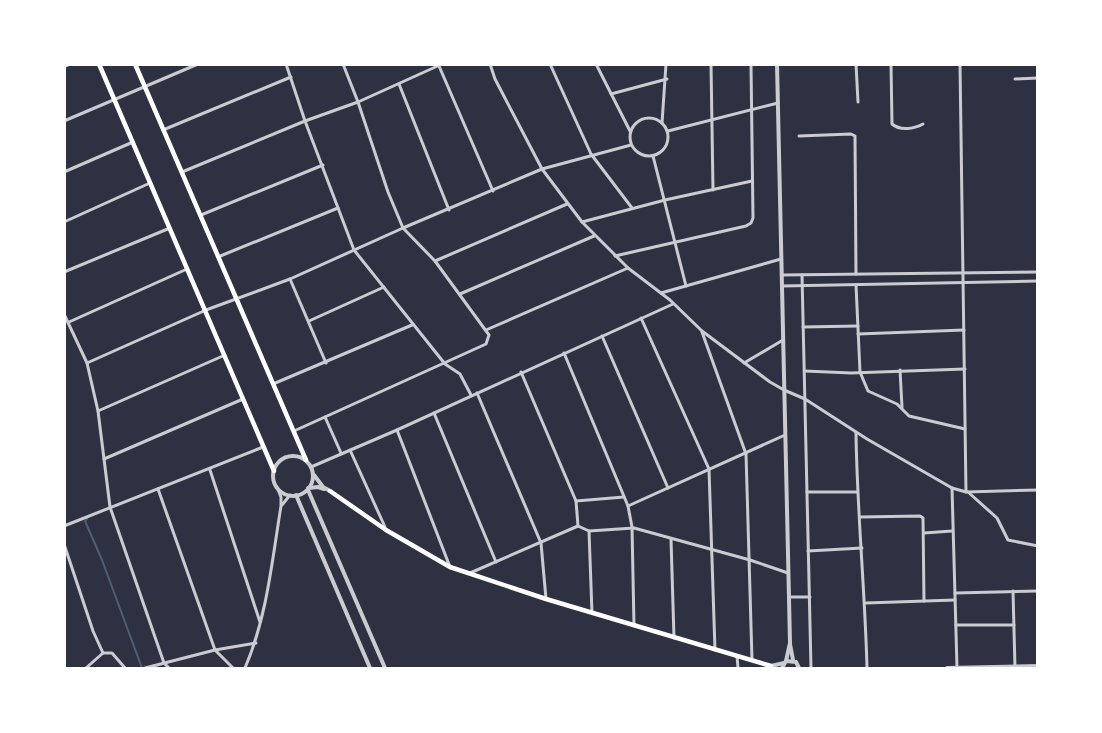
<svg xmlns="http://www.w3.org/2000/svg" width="1102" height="733" viewBox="0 0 1102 733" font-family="Rubik,sans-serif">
<rect width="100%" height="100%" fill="#2d3142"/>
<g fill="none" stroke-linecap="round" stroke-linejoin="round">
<polyline stroke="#4f5d75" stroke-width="2" points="87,519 85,521 102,560 142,668"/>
<g stroke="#caccd0" stroke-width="3">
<polyline points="286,64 305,121 354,250 445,364 460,374 471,395"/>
<polyline points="490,64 495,79 542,169 582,222 628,268 670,300 702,331 770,382 784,390 805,399 867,439 952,488 966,492 1038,490"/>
<polyline points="550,64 591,154 632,208"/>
<polyline points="596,64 630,131"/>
<polyline points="711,64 713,190"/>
<polyline points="856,64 858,102"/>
<path d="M891,64L892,124C900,131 914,129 923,124"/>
<polyline points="960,64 966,492"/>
<polyline points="439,66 493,191"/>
<polyline points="64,67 70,64"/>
<polyline points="1015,79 1038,78"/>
<polyline points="399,84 449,210"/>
<polyline points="611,94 667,79"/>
<circle cx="649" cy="137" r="19"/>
<polyline points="64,121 198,64"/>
<polyline points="662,123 666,64"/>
<polyline points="163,130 291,77"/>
<polyline points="668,131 778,103"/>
<polyline points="799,136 851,134 855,136 856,274"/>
<polyline points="653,156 686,286"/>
<polyline points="64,172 133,142"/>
<polyline points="182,172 305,121 358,102 442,64"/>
<polyline points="201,215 323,165"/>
<polyline points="64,222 150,183"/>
<polyline points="582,222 665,200 752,181"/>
<polyline points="615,256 746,226 751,223 753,218 751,64"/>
<polyline points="218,257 338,208"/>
<polyline points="435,261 567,204"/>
<polyline points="64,272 170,228"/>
<polyline points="782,275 1038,272"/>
<polyline points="802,275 811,668"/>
<polyline points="290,279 326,363"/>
<polyline points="856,285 860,372 868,391 897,404 909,416 965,429"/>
<polyline points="782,286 1038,281"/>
<polyline points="661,293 781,259"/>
<polyline points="460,294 594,236"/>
<polyline points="64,314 87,363 98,411 110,507 164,663 169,668"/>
<polyline points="641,318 709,469 715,650"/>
<polyline points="309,321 384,287"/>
<polyline points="69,322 187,269"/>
<polyline points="803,327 858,326"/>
<polyline points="486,330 628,268"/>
<polyline points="702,332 746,454 752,660"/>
<polyline points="858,334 964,330"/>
<polyline points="602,336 668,488"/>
<polyline points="564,353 628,506 632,527 634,626"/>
<polyline points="87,363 206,310 290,279 403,228 542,169 631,145"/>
<polyline points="744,363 783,340"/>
<polyline points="900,370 902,407"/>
<polyline points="805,371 851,373 965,369"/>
<polyline points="521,372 576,501 578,526 589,531 634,528 750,560 788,573"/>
<polyline points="273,384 412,325"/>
<polyline points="477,393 541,543 546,599"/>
<polyline points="98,411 225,355"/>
<polyline points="434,413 496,562"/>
<polyline points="325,417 341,453"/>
<polyline points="397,430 450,567"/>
<polyline points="294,431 486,344 489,335 435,261 403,228 388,192 358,102 343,64"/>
<path d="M856,433C857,511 865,590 867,668"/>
<polyline points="350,450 385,527"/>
<polyline points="104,459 243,399"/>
<polyline points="311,467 397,430 673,304"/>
<polyline points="210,470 260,622"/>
<polyline points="952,488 957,668"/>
<polyline points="158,489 215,650 233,668"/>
<polyline points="807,492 857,492"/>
<polyline points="968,492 997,518 1008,540 1038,546"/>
<polyline points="576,501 624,497"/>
<polyline points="282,505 290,495"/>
<polyline points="628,506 785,435"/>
<polyline points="860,517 920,516 923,518 924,601"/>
<polyline points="64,526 263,447"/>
<polyline points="589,531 592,613"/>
<polyline points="924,533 952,531"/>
<polyline points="671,539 674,638"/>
<polyline points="64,544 93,631 103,653"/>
<polyline points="808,551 862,548"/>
<polyline points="470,573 578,526"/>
<polyline points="1013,591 1015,668"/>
<polyline points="955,593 1038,591"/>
<polyline points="789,597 810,597"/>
<polyline points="866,603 955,600"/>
<polyline points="956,625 1014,625"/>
<polyline points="103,653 112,653 125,668"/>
<polyline points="737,656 738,668"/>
<polyline points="86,668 103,653"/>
<polyline points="145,668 215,650 256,643"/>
<path d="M245,668C267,617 272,561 281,506V497L277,487"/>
</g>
<g stroke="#caccd0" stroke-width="4">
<polyline points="777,64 790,643 786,661 782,668"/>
<circle cx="293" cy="476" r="20"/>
<polyline points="314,475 323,487 330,491"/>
<polyline points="308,488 318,487 324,489"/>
<polyline points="308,490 385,668"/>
<polyline points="296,495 370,668"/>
<polyline points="790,644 793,660"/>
<polyline points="786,661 796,662 799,668"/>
<polyline points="771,666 784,663"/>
<polyline points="947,668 1038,666"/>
</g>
<g stroke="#fff" stroke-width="4.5">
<polyline points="99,64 274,471"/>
<polyline points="135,64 306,460"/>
<polyline points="330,491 386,530 450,567 546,599 771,666"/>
</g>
</g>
<rect width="1102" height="733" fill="none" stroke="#ffffff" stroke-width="132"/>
</svg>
